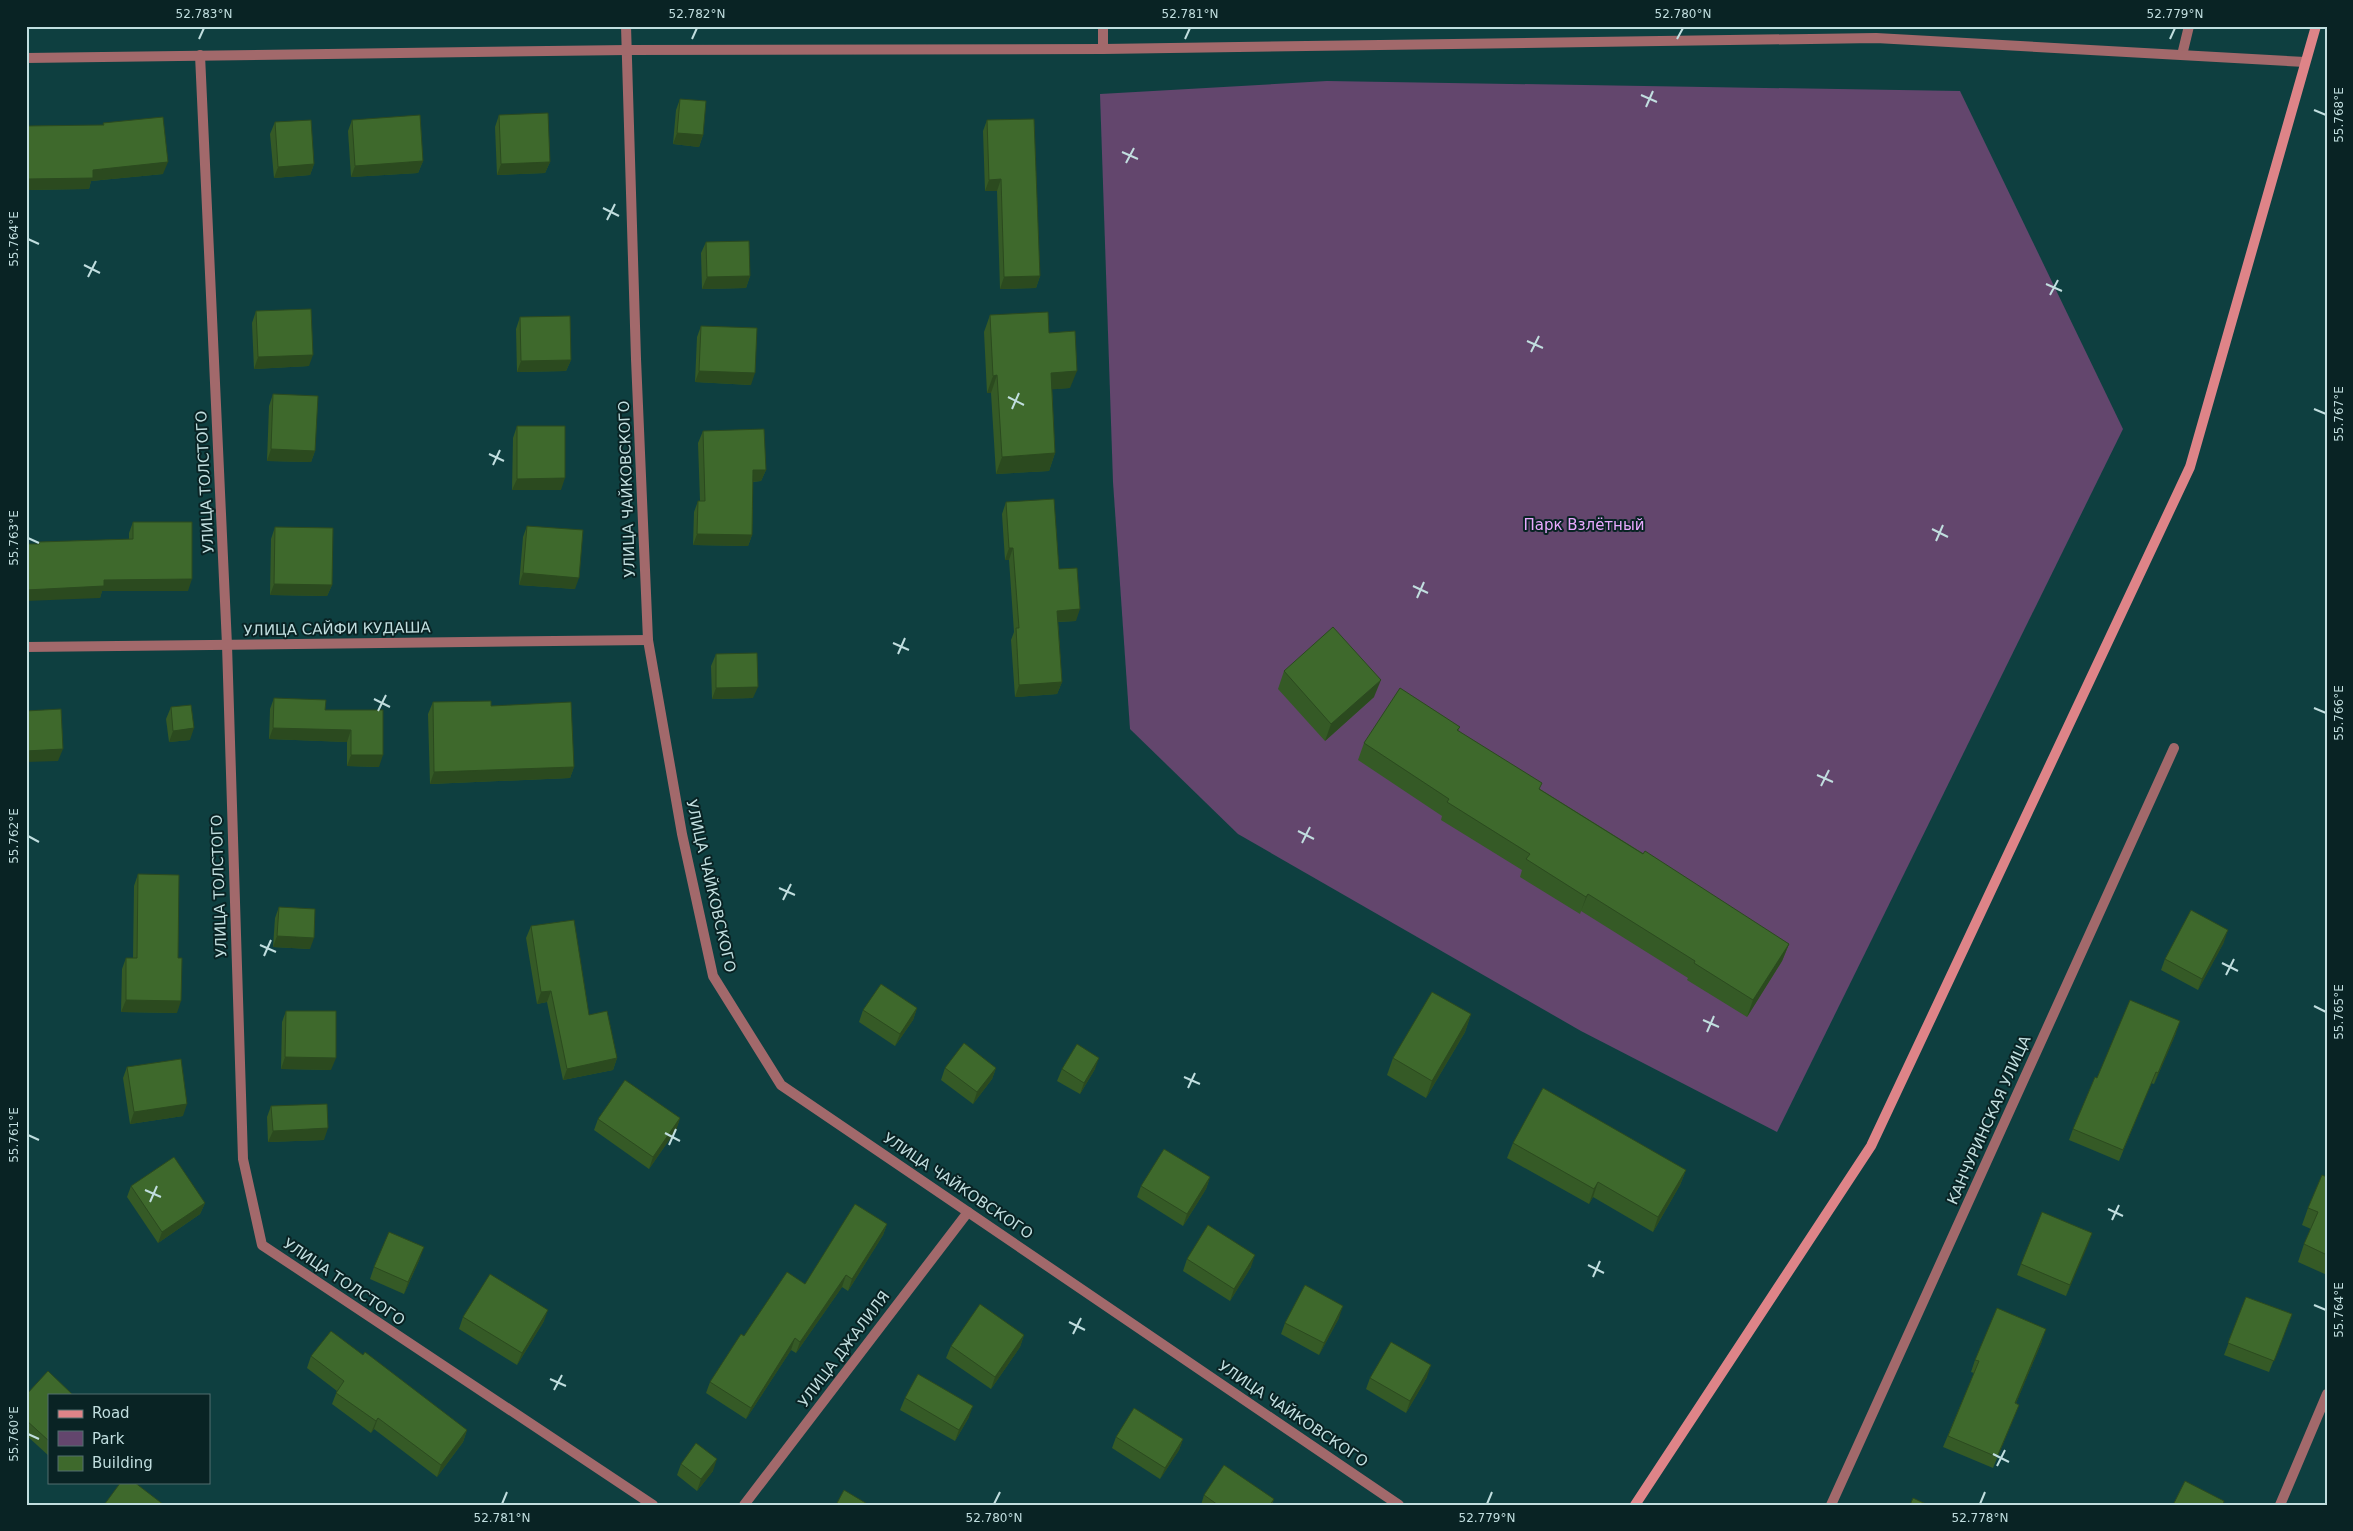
<svg xmlns="http://www.w3.org/2000/svg" width="2353" height="1531" viewBox="0 0 2353 1531" font-family="'DejaVu Sans',sans-serif">
<rect width="100%" height="100%" fill="#0e3f40"/>
<polygon fill="#63466d" points="1327,81 1960,91 2123,429 1777,1132 1581,1031 1238,834 1130,729 1113,482 1100,94"/>
<g fill="none" stroke-linecap="round" stroke-linejoin="round">
<g stroke="#a2696b" stroke-width="10">
<polyline points="626,26 636,359 648,640 682,834 713,976 781,1085 1399,1505"/>
<polyline points="1103,49 1103,26"/>
<polyline points="200,55 227,645 243,1159 262,1245 653,1505"/>
<polyline points="2182,55 2189,26"/>
<polyline points="26,58 627,50 1103,49 1876,38 2305,62"/>
<polyline points="26,647 648,640"/>
<polyline points="744,1505 968,1212"/>
<polyline points="1831,1505 2174,748"/>
<polyline points="2280,1505 2327,1394"/>
</g>
<polyline stroke="#de8488" stroke-width="10" points="1635,1505 1871,1146 2190,467 2316,26"/>
</g>
<g fill="#355a26">
<polygon points="680,99 703,135 699,147 673,144 676,110"/>
<polygon points="499,115 550,162 545,173 497,175 495,127"/>
<polygon points="352,120 423,161 418,173 351,177 348,131"/>
<polygon points="987,120 1040,276 1036,288 1000,289 997,191 985,191 983,131"/>
<polygon points="275,122 314,164 310,175 274,178 270,134"/>
<polygon points="103,123 163,174 91,181 89,189 26,190 26,129 27,126 103,125"/>
<polygon points="706,242 750,276 746,288 702,289 701,253"/>
<polygon points="256,311 309,366 254,369 252,323"/>
<polygon points="990,315 1049,333 1070,388 1052,389 1055,453 1049,471 996,474 991,393 987,393 984,332"/>
<polygon points="520,317 571,360 566,371 517,372 516,329"/>
<polygon points="701,326 751,385 695,382 697,337"/>
<polygon points="273,394 315,451 311,462 267,461 269,406"/>
<polygon points="517,426 561,490 512,490 513,438"/>
<polygon points="703,431 766,470 761,481 753,482 752,535 748,546 693,545 694,512 698,501 700,501 698,443"/>
<polygon points="1006,502 1059,569 1076,621 1058,622 1062,682 1057,694 1015,697 1011,640 1014,632 1009,560 1005,560 1002,514"/>
<polygon points="133,522 188,591 102,591 100,598 38,544 39,542 129,539 129,533"/>
<polygon points="527,526 575,589 519,585 523,537"/>
<polygon points="275,527 332,585 327,596 270,595 271,539"/>
<polygon points="716,654 753,698 712,699 711,666"/>
<polygon points="1284,671 1374,697 1325,741 1278,689"/>
<polygon points="274,698 325,710 383,710 379,767 347,766 347,742 269,739 270,709"/>
<polygon points="433,702 491,706 574,767 570,778 430,784 428,714"/>
<polygon points="171,707 190,740 169,742 166,719"/>
<polygon points="1460,727 1458,731 1540,789 1789,944 1782,961 1747,1017 1687,980 1688,978 1581,911 1580,914 1520,877 1522,870 1441,820 1442,816 1358,760 1364,743"/>
<polygon points="138,874 177,1013 121,1012 122,969 126,958 133,958 134,886"/>
<polygon points="279,907 310,949 273,947 275,918"/>
<polygon points="531,926 617,1058 613,1070 563,1080 547,1002 537,1004 526,938"/>
<polygon points="2224,942 2198,990 2161,970 2165,959"/>
<polygon points="917,1008 913,1020 895,1046 859,1022 863,1010"/>
<polygon points="286,1011 331,1070 281,1069 282,1022"/>
<polygon points="1471,1014 1465,1032 1426,1098 1387,1075 1393,1058"/>
<polygon points="2176,1033 2154,1084 2151,1083 2119,1161 2069,1140 2073,1129 2097,1078"/>
<polygon points="127,1067 183,1116 130,1124 123,1078"/>
<polygon points="945,1068 996,1068 992,1079 973,1104 941,1080"/>
<polygon points="1062,1069 1095,1069 1080,1094 1057,1081"/>
<polygon points="271,1106 324,1140 268,1142 267,1117"/>
<polygon points="680,1118 676,1130 649,1169 594,1130 598,1119"/>
<polygon points="1513,1143 1686,1170 1680,1185 1653,1232 1593,1197 1589,1204 1507,1158"/>
<polygon points="1210,1177 1206,1189 1183,1226 1137,1197 1141,1186"/>
<polygon points="2327,1177 2327,1275 2298,1262 2304,1244 2311,1229 2302,1225 2308,1208"/>
<polygon points="131,1186 205,1203 200,1214 158,1243 127,1197"/>
<polygon points="887,1224 883,1235 848,1291 842,1287 796,1353 791,1350 746,1419 706,1393 710,1382 744,1336 805,1284"/>
<polygon points="2092,1233 2066,1296 2017,1275 2021,1264"/>
<polygon points="420,1258 404,1294 370,1279 374,1267"/>
<polygon points="1187,1259 1251,1267 1230,1301 1183,1271"/>
<polygon points="2246,1297 2292,1314 2269,1372 2224,1355"/>
<polygon points="463,1317 544,1321 517,1365 459,1329"/>
<polygon points="1339,1318 1319,1355 1281,1334 1285,1323"/>
<polygon points="1024,1335 1020,1347 991,1389 946,1358 951,1346"/>
<polygon points="2042,1341 2016,1403 2019,1405 1993,1468 1943,1447 1974,1373 1971,1372 1975,1360"/>
<polygon points="363,1355 467,1430 463,1442 437,1477 374,1429 371,1433 332,1404 337,1391 307,1368 311,1356"/>
<polygon points="1427,1377 1406,1413 1366,1389 1370,1378"/>
<polygon points="26,1395 49,1395 49,1456 26,1435"/>
<polygon points="905,1398 969,1417 955,1441 900,1410"/>
<polygon points="1116,1437 1183,1439 1179,1450 1160,1479 1112,1448"/>
<polygon points="681,1464 713,1471 697,1491 677,1475"/>
<polygon points="1204,1495 1274,1499 1272,1505 1201,1505"/>
</g>
<g fill="#2b4a1f">
<polygon points="677,133 703,135 699,147 673,144"/>
<polygon points="423,161 418,173 351,177 355,166"/>
<polygon points="168,162 163,174 91,181 89,189 26,190 26,183 28,179 93,170"/>
<polygon points="550,162 545,173 497,175 501,164"/>
<polygon points="314,164 310,175 274,178 278,167"/>
<polygon points="1001,179 997,191 985,191 989,180"/>
<polygon points="750,276 746,288 702,289 707,277"/>
<polygon points="1040,276 1036,288 1000,289 1004,277"/>
<polygon points="313,355 309,366 254,369 258,357"/>
<polygon points="571,360 566,371 517,372 521,361"/>
<polygon points="699,371 755,373 751,385 695,382"/>
<polygon points="1077,371 1070,388 1045,390 1051,373"/>
<polygon points="997,375 991,393 987,393 993,376"/>
<polygon points="271,449 315,451 311,462 267,461"/>
<polygon points="1055,453 1049,471 996,474 1002,457"/>
<polygon points="753,470 766,470 761,481 749,482"/>
<polygon points="565,478 561,490 512,490 517,479"/>
<polygon points="697,534 752,535 748,546 693,545"/>
<polygon points="1009,548 1013,548 1009,560 1005,560"/>
<polygon points="523,573 579,578 575,589 519,585"/>
<polygon points="192,579 188,591 102,591 100,598 26,601 26,590 104,580"/>
<polygon points="274,584 332,585 327,596 270,595"/>
<polygon points="1080,609 1076,621 1053,622 1057,611"/>
<polygon points="1381,680 1374,697 1325,741 1331,724"/>
<polygon points="1062,682 1057,694 1015,697 1019,685"/>
<polygon points="758,687 753,698 712,699 716,688"/>
<polygon points="194,728 190,740 169,742 173,731"/>
<polygon points="273,728 351,730 347,742 269,739"/>
<polygon points="63,749 58,761 26,762 26,751"/>
<polygon points="351,755 383,755 379,767 347,766"/>
<polygon points="574,767 570,778 430,784 434,772"/>
<polygon points="1588,894 1581,911 1580,914 1586,897"/>
<polygon points="2228,930 2224,942 2198,990 2202,979"/>
<polygon points="277,936 314,938 310,949 273,947"/>
<polygon points="1789,944 1782,961 1747,1017 1753,1000"/>
<polygon points="551,991 547,1002 537,1004 541,992"/>
<polygon points="126,1000 181,1001 177,1013 121,1012"/>
<polygon points="917,1008 913,1020 895,1046 900,1034"/>
<polygon points="1471,1014 1465,1032 1426,1098 1432,1081"/>
<polygon points="2180,1021 2176,1033 2154,1084 2158,1073"/>
<polygon points="285,1057 336,1058 331,1070 281,1069"/>
<polygon points="617,1058 613,1070 563,1080 567,1069"/>
<polygon points="1099,1058 1095,1069 1080,1094 1084,1083"/>
<polygon points="996,1068 992,1079 973,1104 977,1092"/>
<polygon points="187,1104 183,1116 130,1124 134,1112"/>
<polygon points="680,1118 676,1130 649,1169 653,1157"/>
<polygon points="328,1128 324,1140 268,1142 273,1131"/>
<polygon points="1686,1170 1680,1185 1653,1232 1658,1217"/>
<polygon points="1210,1177 1206,1189 1183,1226 1187,1214"/>
<polygon points="1598,1182 1593,1197 1589,1204 1594,1189"/>
<polygon points="205,1203 200,1214 158,1243 162,1232"/>
<polygon points="887,1224 883,1235 848,1291 852,1279"/>
<polygon points="2092,1233 2088,1245 2066,1296 2070,1285"/>
<polygon points="424,1247 420,1258 404,1294 408,1282"/>
<polygon points="1255,1255 1251,1267 1230,1301 1234,1289"/>
<polygon points="846,1275 842,1287 796,1353 800,1342"/>
<polygon points="1343,1306 1339,1318 1319,1355 1324,1343"/>
<polygon points="548,1310 544,1321 517,1365 522,1353"/>
<polygon points="2046,1329 2042,1341 2011,1415 2015,1403"/>
<polygon points="1024,1335 1020,1347 991,1389 995,1377"/>
<polygon points="795,1338 791,1350 746,1419 751,1408"/>
<polygon points="1431,1365 1427,1377 1406,1413 1410,1401"/>
<polygon points="973,1406 969,1417 955,1441 959,1430"/>
<polygon points="378,1418 374,1429 371,1433 376,1421"/>
<polygon points="467,1430 463,1442 437,1477 441,1465"/>
<polygon points="1183,1439 1179,1450 1160,1479 1165,1468"/>
<polygon points="717,1459 713,1471 697,1491 701,1479"/>
</g>
<g fill="#3e692c" stroke="#2b4a1f">
<polygon points="680,99 706,101 703,135 677,133"/>
<polygon points="548,113 550,162 501,164 499,115"/>
<polygon points="420,115 423,161 355,166 352,120"/>
<polygon points="163,117 168,162 93,170 93,178 28,179 27,126 104,125 103,123"/>
<polygon points="1034,119 1040,276 1004,277 1001,179 989,180 987,120"/>
<polygon points="311,120 314,164 278,167 275,122"/>
<polygon points="749,241 750,276 707,277 706,242"/>
<polygon points="311,309 313,355 258,357 256,311"/>
<polygon points="1048,312 1049,333 1075,331 1077,371 1051,373 1055,453 1002,457 997,375 993,376 990,315"/>
<polygon points="570,316 571,360 521,361 520,317"/>
<polygon points="701,326 757,328 755,373 699,371"/>
<polygon points="273,394 318,396 315,451 271,449"/>
<polygon points="517,426 565,426 565,478 517,479"/>
<polygon points="764,429 766,470 753,470 752,535 697,534 698,501 705,501 703,431"/>
<polygon points="1054,499 1059,569 1077,568 1080,609 1057,611 1062,682 1019,685 1016,628 1019,628 1013,548 1009,548 1006,502"/>
<polygon points="133,522 192,522 192,579 104,580 104,586 26,590 26,544 39,544 39,542 133,539"/>
<polygon points="527,526 583,530 579,578 523,573"/>
<polygon points="275,527 333,528 332,585 274,584"/>
<polygon points="1333,627 1381,680 1331,724 1284,671"/>
<polygon points="757,653 758,687 716,688 716,654"/>
<polygon points="1400,688 1460,727 1457,730 1542,783 1539,789 1643,854 1645,851 1789,944 1753,1000 1694,963 1695,961 1588,894 1586,897 1526,859 1530,854 1447,802 1449,799 1364,743"/>
<polygon points="274,698 326,700 325,710 383,710 383,755 351,755 351,730 273,728"/>
<polygon points="491,701 491,706 571,702 574,767 434,772 433,702"/>
<polygon points="191,705 194,728 173,731 171,707"/>
<polygon points="61,709 63,749 26,751 26,711"/>
<polygon points="138,874 179,875 178,958 182,958 181,1001 126,1000 126,958 137,958"/>
<polygon points="279,907 315,909 314,938 277,936"/>
<polygon points="2191,910 2228,930 2202,979 2165,959"/>
<polygon points="574,920 589,1015 607,1011 617,1058 567,1069 551,991 541,992 531,926"/>
<polygon points="881,984 917,1008 900,1034 863,1010"/>
<polygon points="1432,992 1471,1014 1432,1081 1393,1058"/>
<polygon points="2130,1000 2180,1021 2158,1073 2156,1072 2123,1150 2073,1129 2095,1077 2097,1078"/>
<polygon points="286,1011 336,1011 336,1058 285,1057"/>
<polygon points="964,1043 996,1068 977,1092 945,1068"/>
<polygon points="1077,1044 1099,1058 1084,1083 1062,1069"/>
<polygon points="181,1059 187,1104 134,1112 127,1067"/>
<polygon points="625,1080 680,1118 653,1157 598,1119"/>
<polygon points="1543,1088 1686,1170 1658,1217 1598,1182 1594,1189 1513,1143"/>
<polygon points="327,1104 328,1128 273,1131 271,1106"/>
<polygon points="1164,1149 1210,1177 1187,1214 1141,1186"/>
<polygon points="174,1157 205,1203 162,1232 131,1186"/>
<polygon points="2322,1175 2327,1177 2327,1255 2304,1244 2318,1212 2308,1208"/>
<polygon points="855,1204 887,1224 852,1279 846,1275 800,1342 795,1338 751,1408 710,1382 741,1334 744,1336 787,1272 805,1284"/>
<polygon points="2042,1212 2092,1233 2070,1285 2021,1264"/>
<polygon points="1208,1225 1255,1255 1234,1289 1187,1259"/>
<polygon points="389,1232 424,1247 408,1282 374,1267"/>
<polygon points="490,1274 548,1310 522,1353 463,1317"/>
<polygon points="1305,1285 1343,1306 1324,1343 1285,1323"/>
<polygon points="2246,1297 2292,1314 2274,1361 2228,1343"/>
<polygon points="980,1304 1024,1335 995,1377 951,1346"/>
<polygon points="1997,1308 2046,1329 2015,1403 2019,1405 1997,1457 1948,1436 1979,1361 1975,1360"/>
<polygon points="331,1331 363,1355 365,1352 467,1430 441,1465 378,1418 376,1421 336,1393 344,1381 311,1356"/>
<polygon points="1391,1342 1431,1365 1410,1401 1370,1378"/>
<polygon points="48,1371 73,1395 49,1395 49,1441 26,1420 26,1395"/>
<polygon points="918,1374 973,1406 959,1430 905,1398"/>
<polygon points="1134,1408 1183,1439 1165,1468 1116,1437"/>
<polygon points="696,1443 717,1459 701,1479 681,1464"/>
<polygon points="1224,1465 1274,1499 1270,1505 1218,1505 1204,1495"/>
<polygon points="2185,1481 2224,1501 2223,1505 2173,1505"/>
<polygon points="121,1482 134,1482 164,1505 104,1505"/>
<polygon points="844,1490 869,1505 836,1505"/>
<polygon points="1913,1498 1928,1505 1910,1505"/>
</g>
<path fill="none" stroke="#c1dedf" stroke-width="2" d="M199,39L204,28M692,39L697,28M1185,39L1190,28M1677,39L1683,28M2170,39L2175,28M1641,95L1657,102M1646,107L1653,91M2314,110L2326,115M1122,152L1138,159M1126,163L1134,148M603,208L619,216M607,220L615,204M28,239L39,244M84,265L100,273M88,277L96,261M2046,284L2062,291M2050,295L2058,280M1527,341L1543,348M1531,352L1539,336M1008,397L1024,405M1012,409L1019,393M2314,409L2326,414M489,454L504,461M493,465L500,450M1932,529L1948,537M28,538L39,543M1936,541L1943,525M1413,586L1428,593M1417,598L1424,582M893,643L909,650M898,654L905,638M374,699L390,707M2314,708L2326,713M378,711L386,695M1817,775L1833,782M1821,786L1829,770M1298,831L1314,839M28,836L39,842M1302,843L1310,827M779,888L795,895M783,900L791,884M260,945L276,952M264,956L271,940M2222,963L2238,971M2226,975L2234,959M2314,1006L2326,1012M1703,1020L1719,1027M1707,1032L1714,1016M1184,1077L1200,1084M1188,1088L1195,1073M665,1133L680,1141M28,1135L39,1140M669,1145L676,1129M145,1190L161,1197M150,1202L157,1186M2108,1209L2123,1216M2112,1220L2119,1205M1588,1265L1604,1273M1593,1277L1600,1261M2314,1305L2326,1310M1069,1322L1085,1330M1073,1334L1081,1318M550,1379L566,1386M554,1390L562,1375M28,1434L39,1439M1993,1454L2009,1462M1997,1466L2005,1450M502,1504L507,1492M994,1504L1000,1492M1487,1504L1492,1492M1980,1504L1985,1492"/>
<g text-anchor="middle" dominant-baseline="central" stroke-width="4" stroke-linejoin="round" paint-order="stroke">
<g font-size="15" fill="#c1dedf" stroke="#092324">
<text transform="translate(205 482) rotate(-93)">УЛИЦА ТОЛСТОГО</text>
<text transform="translate(627 489) rotate(-92)">УЛИЦА ЧАЙКОВСКОГО</text>
<text transform="translate(337 629) rotate(-1)">УЛИЦА САЙФИ КУДАША</text>
<text transform="translate(219 886) rotate(-92)">УЛИЦА ТОЛСТОГО</text>
<text transform="translate(711 886) rotate(77)">УЛИЦА ЧАЙКОВСКОГО</text>
<text transform="translate(1989 1120) rotate(-66)">КАНЧУРИНСКАЯ УЛИЦА</text>
<text transform="translate(958 1186) rotate(34)">УЛИЦА ЧАЙКОВСКОГО</text>
<text transform="translate(344 1282) rotate(34)">УЛИЦА ТОЛСТОГО</text>
<text transform="translate(844 1349) rotate(-53)">УЛИЦА ДЖАЛИЛЯ</text>
<text transform="translate(1293 1414) rotate(34)">УЛИЦА ЧАЙКОВСКОГО</text>
</g>
<g font-size="15" fill="#e9aaff" stroke="#092324">
<text x="1584" y="525">Парк Взлётный</text>
</g>
</g>
<rect width="2353" height="1531" fill="none" stroke="#092324" stroke-width="55"/>
<rect x="48" y="1394" width="162" height="90" fill="#092324" stroke="#536e6f"/>
<rect x="58" y="1410" width="25" height="8" fill="#de8488" stroke="#536e6f"/>
<text x="92" y="1418" font-size="15" fill="#c1dedf">Road</text>
<rect x="58" y="1431" width="25" height="15" fill="#63466d" stroke="#536e6f"/>
<text x="92" y="1444" font-size="15" fill="#c1dedf">Park</text>
<rect x="58" y="1456" width="25" height="15" fill="#3e692c" stroke="#536e6f"/>
<text x="92" y="1468" font-size="15" fill="#c1dedf">Building</text>
<rect x="28" y="28" width="2298" height="1476" fill="none" stroke="#c1dedf" stroke-width="2"/>
<g font-size="12" text-anchor="middle" fill="#c1dedf">
<text x="204" y="18">52.783°N</text>
<text x="697" y="18">52.782°N</text>
<text x="1190" y="18">52.781°N</text>
<text x="1683" y="18">52.780°N</text>
<text x="2175" y="18">52.779°N</text>
<text transform="translate(2339 115) rotate(-90)" y="4">55.768°E</text>
<text transform="translate(14 239) rotate(-90)" y="4">55.764°E</text>
<text transform="translate(2339 414) rotate(-90)" y="4">55.767°E</text>
<text transform="translate(14 538) rotate(-90)" y="4">55.763°E</text>
<text transform="translate(2339 713) rotate(-90)" y="4">55.766°E</text>
<text transform="translate(14 836) rotate(-90)" y="4">55.762°E</text>
<text transform="translate(2339 1012) rotate(-90)" y="4">55.765°E</text>
<text transform="translate(14 1135) rotate(-90)" y="4">55.761°E</text>
<text transform="translate(2339 1310) rotate(-90)" y="4">55.764°E</text>
<text transform="translate(14 1434) rotate(-90)" y="4">55.760°E</text>
<text x="502" y="1522">52.781°N</text>
<text x="994" y="1522">52.780°N</text>
<text x="1487" y="1522">52.779°N</text>
<text x="1980" y="1522">52.778°N</text>
</g>
</svg>
